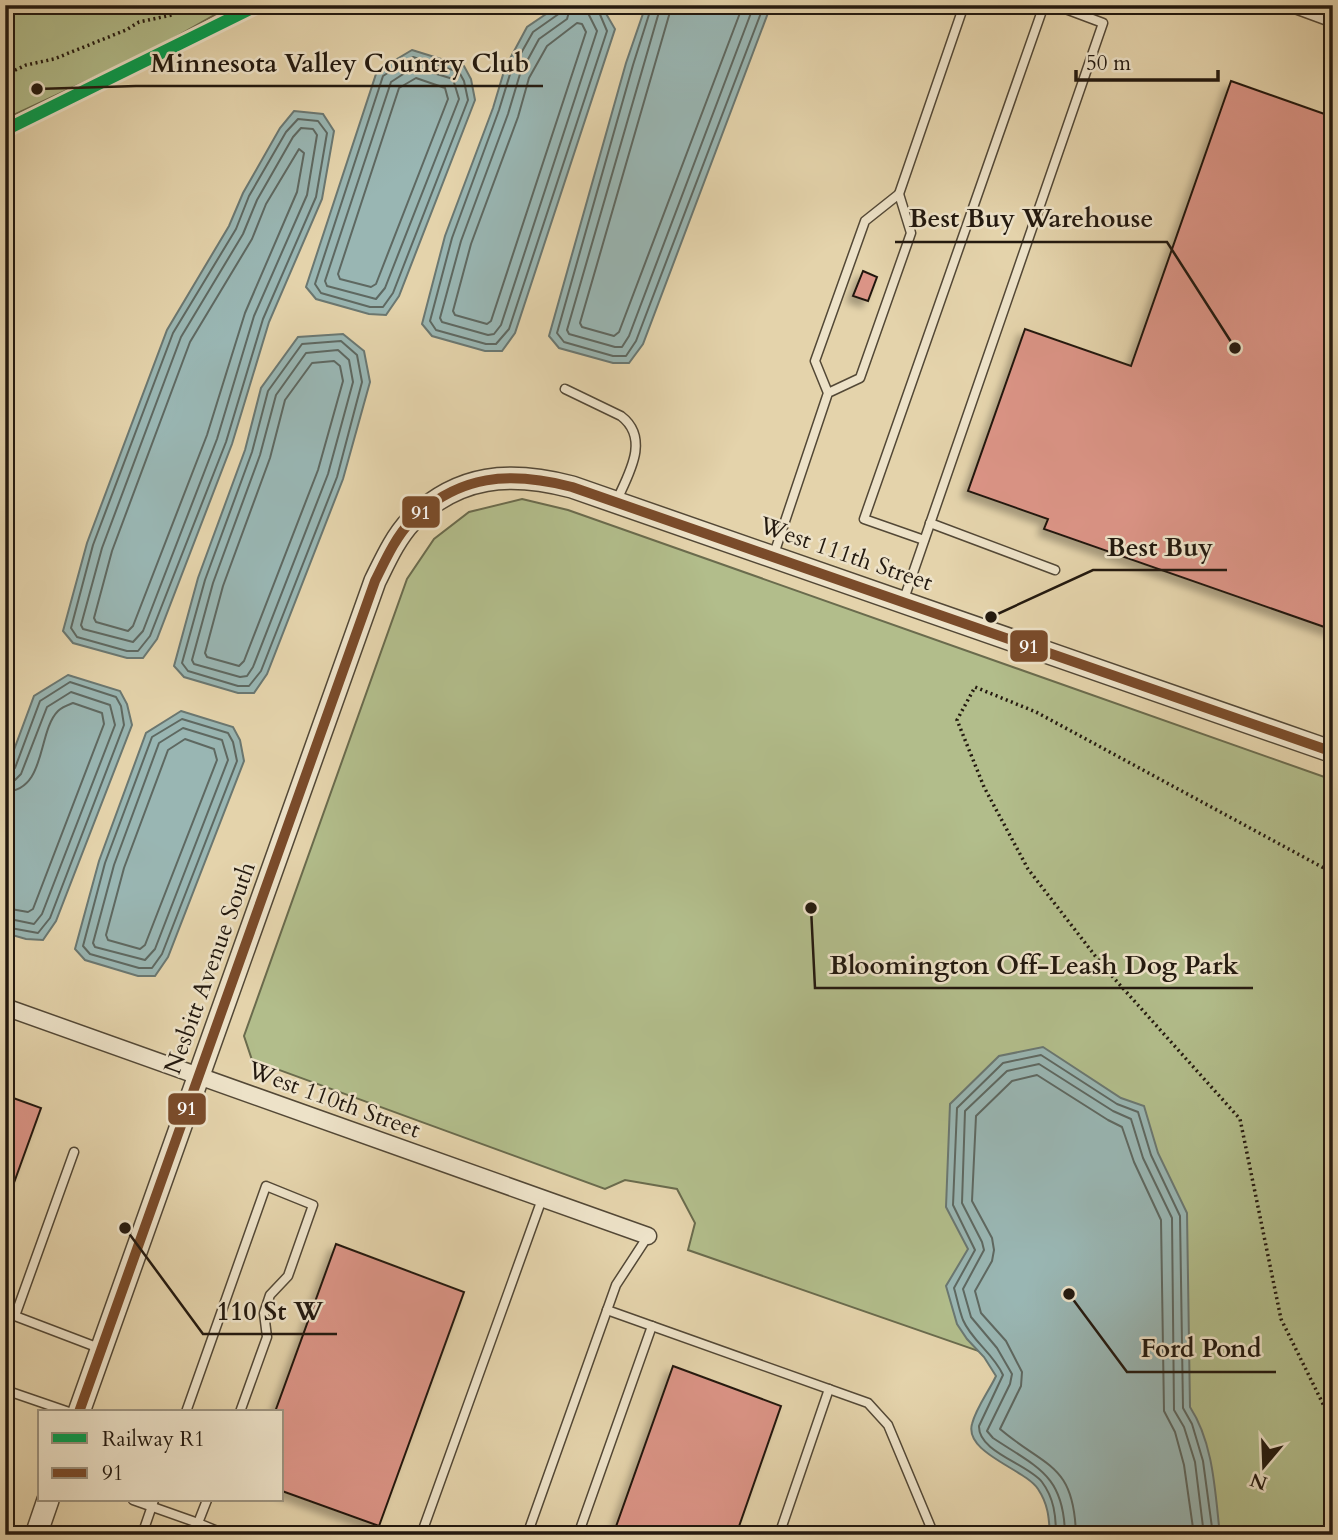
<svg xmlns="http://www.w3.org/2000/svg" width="1338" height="1540" viewBox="0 0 1338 1540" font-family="Cardo,serif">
<defs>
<filter id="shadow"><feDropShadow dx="-6" dy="6" stdDeviation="3.5" flood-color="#0004"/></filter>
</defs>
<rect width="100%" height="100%" fill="#e4d3ab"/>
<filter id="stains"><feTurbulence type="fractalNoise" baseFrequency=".00286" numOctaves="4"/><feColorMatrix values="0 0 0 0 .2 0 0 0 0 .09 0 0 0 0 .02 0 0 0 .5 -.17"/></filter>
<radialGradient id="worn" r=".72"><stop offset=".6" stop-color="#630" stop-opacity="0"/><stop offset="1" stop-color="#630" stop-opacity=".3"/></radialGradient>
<g fill="#b2bd8b" stroke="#6a6b4d" stroke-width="2">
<polygon points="5,5 232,5 149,52 5,119"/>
<polygon points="522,499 568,510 1333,780 1333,1535 1139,1535 1177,1420 688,1250 695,1223 677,1189 625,1180 605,1189 252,1060 244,1036 407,579 434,539 469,512"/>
</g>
<g fill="#99b6b3" stroke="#6a7771" stroke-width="2">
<polygon points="601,5 615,29 515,333 502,351 485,351 432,336 422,324 445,236 493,108 505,68 527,27 558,6"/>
<polygon points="646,5 771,5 643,344 629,363 613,363 559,348 549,336 626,63"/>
<polygon points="412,50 464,66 471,79 475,100 399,296 386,315 369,314 316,299 306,287 377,71"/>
<polygon points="294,111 323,114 334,131 322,199 269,322 232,444 157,639 143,658 127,658 73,643 63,631 87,543 167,330 229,226 243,193 280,128"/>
<polygon points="343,334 364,351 370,382 343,479 267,674 254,693 238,693 184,677 174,666 198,578 245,450 261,388 298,337"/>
<polygon points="68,675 120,691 127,704 132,725 56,921 43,940 26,939 5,933 5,774 34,696"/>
<polygon points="181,711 233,727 240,740 244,761 168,957 155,976 138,976 85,960 75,949 99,861 146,733"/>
<path d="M1043,1047L1121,1098L1144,1106L1158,1153L1187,1213L1190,1407C1214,1444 1215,1493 1220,1535H1050C1049,1517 1048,1504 1038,1489C1025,1469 964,1453 972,1424C976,1408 989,1391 996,1376L984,1357L967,1339L957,1324L946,1286L968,1249L946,1207L950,1104L999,1056Z"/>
</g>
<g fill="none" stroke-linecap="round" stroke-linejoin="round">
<g stroke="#5e6861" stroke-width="2">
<polyline points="562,5 560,13 533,32 511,71 499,110 452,238 430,321 436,330 486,344 496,344 509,329 607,31 596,5"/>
<polyline points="571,5 567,19 539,39 520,74 508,114 461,241 440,318 442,322 488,335 494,334 501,325 597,31 588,13 587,5"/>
<polyline points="652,5 633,65 557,333 564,342 613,356 626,356 636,341 764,5"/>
<polyline points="661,5 567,330 569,334 615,347 622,347 629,336 754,5"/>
<polyline points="672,5 580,323 582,327 614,336 619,332 743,5"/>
<polygon points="577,23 582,24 586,32 491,321 487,324 455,315 453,311 471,244 518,117 529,78 547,46"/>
<polygon points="413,57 459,72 464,81 468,100 393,293 383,307 370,307 321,293 315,284 383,76"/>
<polygon points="414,67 453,79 459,99 385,288 376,299 327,286 325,281 391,82"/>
<polygon points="416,78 445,88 448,99 376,284 371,287 340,279 338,274 399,88"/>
<polygon points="298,119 318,121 327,133 316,197 263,319 226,442 150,636 138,651 127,651 77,637 71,628 93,545 173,333 236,229 249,196 286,132"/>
<polygon points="301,128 313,129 317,135 307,195 254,316 217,439 143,631 133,642 83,629 81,625 102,548 181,337 243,234 257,200 293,137"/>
<polygon points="299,149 304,153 297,192 245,313 207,435 133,626 128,631 96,622 94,618 112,551 190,342 252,239 266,204"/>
<polygon points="341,341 357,355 362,382 337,477 261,671 249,686 238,686 188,671 182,663 205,580 252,452 268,391 302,344"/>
<polygon points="338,350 349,360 353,382 328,474 253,667 247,676 240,677 194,664 192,660 213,583 260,455 276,395 306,353"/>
<polygon points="334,361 340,366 343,381 318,470 244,661 239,666 207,657 205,653 223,586 270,458 285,400 312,363"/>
<polygon points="182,719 228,733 233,742 237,761 162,954 152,968 139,968 90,954 83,946 105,863 152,737"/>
<polygon points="183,728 222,740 228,760 155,949 145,960 95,947 93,943 114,865 159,743"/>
<polygon points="185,739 214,749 217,760 145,945 140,949 108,940 106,935 124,868 168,750"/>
<polyline points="5,772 15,768 40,701 70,682 116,697 121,706 124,725 50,918 38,933 5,927"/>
<polyline points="5,781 15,780 21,774 47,707 71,692 110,705 115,725 42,914 34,924 5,918"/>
<path d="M5,792C47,790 37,732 58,711C62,707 68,705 73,703L102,713L104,724L33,909L28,912L5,908"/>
<path d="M1056,1535C1056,1516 1054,1498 1042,1482C1028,1464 978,1452 979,1426L1003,1375C993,1353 972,1341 963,1320C959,1310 957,1298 954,1288L975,1250L953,1205L957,1108L1003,1063L1041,1055L1117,1104L1138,1112L1151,1155L1180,1216L1183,1408L1192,1424L1203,1461L1213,1535"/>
<path d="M1065,1535C1064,1475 1038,1468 993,1438L987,1431L1010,1384L1012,1374L997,1348L971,1317L963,1289L984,1250L982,1242L962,1203L965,1111L1007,1071L1039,1064L1113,1111L1131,1119L1143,1158L1172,1218L1174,1410L1184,1427L1195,1462L1204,1535"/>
<path d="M1076,1535C1074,1463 1046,1468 1000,1429L1021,1386L1022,1372L1006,1341L981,1313L975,1291L992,1261L994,1250L992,1238L972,1201L976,1116L1012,1081L1037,1075L1108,1120L1122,1127L1134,1162L1161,1220L1164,1411L1175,1432L1184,1465L1194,1535"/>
</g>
</g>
<g fill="#db9486" stroke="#23190f" stroke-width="2" filter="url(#shadow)">
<polygon points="1231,81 1333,117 1333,630 1044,529 1048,519 968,491 1025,329 1131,366"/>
<polygon points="863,271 877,277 868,301 853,296"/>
<polygon points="5,1095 41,1108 7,1202 5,1202"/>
<polygon points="336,1244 464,1292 379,1526 282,1491 282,1412 275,1412"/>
<polygon points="673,1366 781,1406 736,1535 613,1535"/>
</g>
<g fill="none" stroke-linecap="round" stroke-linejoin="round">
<defs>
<g id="service">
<polyline points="1284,5 1333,23"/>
<polyline points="899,194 964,5"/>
<path d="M565,389L621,416C651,439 628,475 616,502"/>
<polyline points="930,523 1055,570"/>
<polyline points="924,540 864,519 1044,5"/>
<polyline points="773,557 828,393 860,378 911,233 899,194 865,221 815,361 828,393"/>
<polyline points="904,599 1103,23 1055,5"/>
<polyline points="74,1152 15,1316 99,1348"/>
<polyline points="607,1310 868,1403 888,1425 934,1535"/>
<polyline points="5,1390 69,1412"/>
<polyline points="186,1412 266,1186 313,1205 288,1276 270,1295 264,1313 267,1337 240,1412"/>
<polyline points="133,1500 198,1523"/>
<polyline points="207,1500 198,1523 227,1535"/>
<polyline points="142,1535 154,1500"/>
<polyline points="421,1535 542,1199"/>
<polyline points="527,1535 616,1285 648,1236"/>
<polyline points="578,1535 652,1326"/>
<polyline points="779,1535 829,1389"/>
</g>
<polyline id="minor" points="5,1007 648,1236"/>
<g id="tertiary">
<path d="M79,1412L375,581C385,561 395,538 411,521C459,474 510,471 572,487L1333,752"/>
<polyline points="36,1535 48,1500"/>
</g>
</defs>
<use href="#service" stroke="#534836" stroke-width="11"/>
<use href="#minor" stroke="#534836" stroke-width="19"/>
<use href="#tertiary" stroke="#534836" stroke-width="24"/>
<g stroke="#23190f" stroke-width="3.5" stroke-dasharray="2 3.5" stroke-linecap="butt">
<polyline points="5,75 26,65 54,59 126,30 139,22 172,15 178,5"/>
<polyline points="1333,873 1036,712 975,687 957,720 984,787 1028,869 1103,966 1240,1119 1281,1319 1325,1408 1333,1413"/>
</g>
<use href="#service" stroke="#ede2c8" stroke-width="8"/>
<use href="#minor" stroke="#ede2c8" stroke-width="16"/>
<use href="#tertiary" stroke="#ede2c8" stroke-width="21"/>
<defs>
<path id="bus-1" d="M79,1412L375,581C385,561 395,538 411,521C459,474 510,471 572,487L1333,752"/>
</defs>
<use href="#bus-1" stroke="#ede2c8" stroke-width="16"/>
<use href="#bus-1" stroke="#7a4b2a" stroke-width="10"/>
<defs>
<polyline id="rail-1" points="5,130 258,5"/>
</defs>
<use href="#rail-1" stroke="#ede2c8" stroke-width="18"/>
<use href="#rail-1" stroke="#029f4e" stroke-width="12"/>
</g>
<g text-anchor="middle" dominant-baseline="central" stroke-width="5" stroke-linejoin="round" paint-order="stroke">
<g font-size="24" fill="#23190f" stroke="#ede2c8">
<text transform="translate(846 554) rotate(19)">West 111th Street</text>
<text transform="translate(210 968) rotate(-70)">Nesbitt Avenue South</text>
<text transform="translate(334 1100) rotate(20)">West 110th Street</text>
</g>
</g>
<path fill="none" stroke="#23190f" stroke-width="2.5" d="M37 89L136 86H543M1235 348L1167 242H895M991 617L1093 570H1227M811 908L815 988H1253M125 1228L203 1334H337M1069 1294L1127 1372H1276"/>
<g fill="#23190f" stroke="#ede2c8" stroke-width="2.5">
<circle cx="37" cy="89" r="7"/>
<circle cx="1235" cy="348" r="7"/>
<circle cx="991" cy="617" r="7"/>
<circle cx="811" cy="908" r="7"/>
<circle cx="125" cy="1228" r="7"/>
<circle cx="1069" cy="1294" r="7"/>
</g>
<g font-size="26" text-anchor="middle" font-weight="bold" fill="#23190f" stroke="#ede2c8" stroke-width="5" stroke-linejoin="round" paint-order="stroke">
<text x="340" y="72">Minnesota Valley Country Club</text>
<text x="1031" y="227">Best Buy Warehouse</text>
<text x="1160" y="556">Best Buy</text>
<text x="1034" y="974">Bloomington Off-Leash Dog Park</text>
<text x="270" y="1320">110 St W</text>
<text x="1201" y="1357">Ford Pond</text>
</g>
<g stroke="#ede2c8" stroke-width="2.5">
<rect x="401" y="495" width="40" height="34" rx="7" fill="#7a4b2a"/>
<rect x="1009" y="629" width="40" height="34" rx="7" fill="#7a4b2a"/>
<rect x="167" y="1092" width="40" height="34" rx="7" fill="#7a4b2a"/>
</g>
<g font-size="19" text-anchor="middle" font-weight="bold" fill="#fff">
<text x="421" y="519">91</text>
<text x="1029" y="653">91</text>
<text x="187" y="1115">91</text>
</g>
<rect width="1338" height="1540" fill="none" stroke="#e4d3ab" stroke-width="28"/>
<rect x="7" y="7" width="1324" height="1526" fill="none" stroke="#23190f" stroke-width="3.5"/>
<rect x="14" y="14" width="1310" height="1512" fill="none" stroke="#23190f" stroke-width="2"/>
<rect x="38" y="1410" width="245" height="91" fill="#ede2c8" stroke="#9c927e" stroke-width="2"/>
<rect x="52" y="1433" width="35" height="10" fill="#029f4e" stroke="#9c927e" stroke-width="2"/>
<text x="102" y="1446" font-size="21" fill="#23190f">Railway R1</text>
<rect x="52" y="1468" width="35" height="10" fill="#7a4b2a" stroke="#9c927e" stroke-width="2"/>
<text x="102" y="1480" font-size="21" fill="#23190f">91</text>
<g transform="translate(1264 1466) rotate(199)" stroke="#ede2c8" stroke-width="5" paint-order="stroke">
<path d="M0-5L12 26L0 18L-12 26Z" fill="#23190f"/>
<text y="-10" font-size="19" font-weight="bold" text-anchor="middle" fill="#23190f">N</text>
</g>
<path d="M1076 70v10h142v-10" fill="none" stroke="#23190f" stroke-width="3.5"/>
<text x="1086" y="70" font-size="21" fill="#23190f" stroke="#ede2c8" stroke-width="5" paint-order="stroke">50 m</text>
<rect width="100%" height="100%" filter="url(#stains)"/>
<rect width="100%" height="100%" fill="url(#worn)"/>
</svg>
